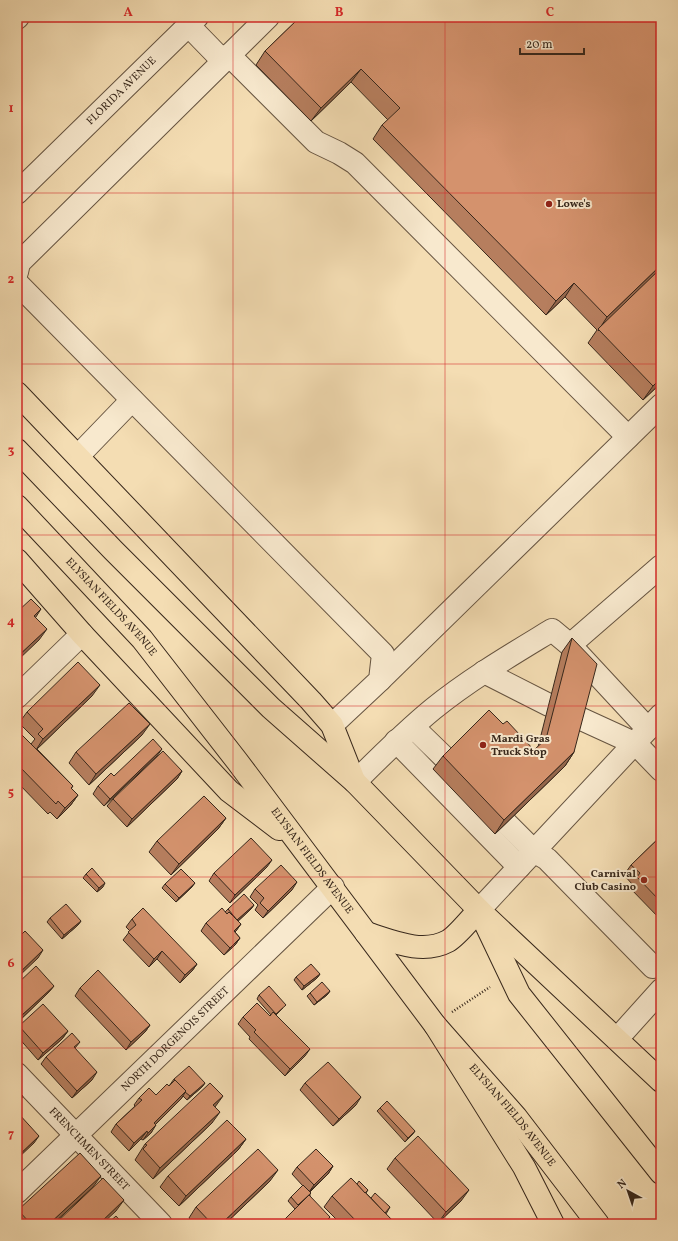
<svg xmlns="http://www.w3.org/2000/svg" width="678" height="1241" viewBox="0 0 678 1241" font-family="Vollkorn,serif">
<rect width="100%" height="100%" fill="#f4ddb3"/>
<filter id="stains"><feTurbulence type="fractalNoise" baseFrequency=".005" numOctaves="4"/><feColorMatrix values="0 0 0 0 .2 0 0 0 0 .09 0 0 0 0 .02 0 0 0 .5 -.17"/></filter>
<radialGradient id="worn" r=".72"><stop offset=".6" stop-color="#630" stop-opacity="0"/><stop offset="1" stop-color="#630" stop-opacity=".3"/></radialGradient>
<g fill="none" stroke-linecap="round" stroke-linejoin="round">
<defs>
<g id="minor">
<polyline points="17,18 18,17"/>
<polyline points="188,25 223,61"/>
<polyline points="229,55 316,142 339,153 355,163 628,437"/>
<path id="s1" d="M17,193L197,17"/>
<polyline points="17,272 19,263 268,17"/>
<polyline points="17,283 383,654 380,680 332,725"/>
<polyline points="78,456 132,400"/>
<polyline points="570,645 661,566"/>
<polyline points="484,672 549,705"/>
<polyline points="380,680 661,405"/>
<polyline points="17,697 82,634"/>
<polyline points="577,717 636,744 661,770"/>
<polyline points="413,727 445,758"/>
<polyline points="396,741 519,867"/>
<path d="M355,782C380,757 405,732 433,709C470,679 511,655 552,630L570,645L648,729"/>
<polyline points="506,823 535,852 547,859 653,967"/>
<polyline points="479,910 661,715"/>
<polyline points="617,1039 661,990"/>
<path id="s2" d="M17,1074L161,1224"/>
<path id="s3" d="M17,1192L333,887"/>
</g>
<g id="major">
<polyline points="17,393 311,701 332,725 353,778"/>
<polyline points="17,450 113,550 271,708 355,782 479,910 661,1081"/>
<path id="s4" d="M17,506L142,639L237,761L435,1025L516,1117L598,1224"/>
<polyline points="17,560 82,634 229,791 279,829"/>
<path d="M366,933C392,941 422,955 448,941C457,936 471,918 479,910"/>
</g>
<g id="highway">
<polyline points="479,910 519,994 661,1173"/>
<polyline points="435,1025 524,1167 553,1224"/>
</g>
</defs>
<use href="#minor" stroke="#665441" stroke-width="24"/>
<use href="#major" stroke="#37271b" stroke-width="24"/>
<use href="#highway" stroke="#37271b" stroke-width="24"/>
<polyline stroke="#37271b" stroke-width="2.5" stroke-dasharray="1 2" stroke-linecap="butt" points="452,1012 490,987"/>
<use href="#minor" stroke="#f8e9ce" stroke-width="22"/>
<use href="#major" stroke="#f4ddb3" stroke-width="22"/>
<use href="#highway" stroke="#f4ddb3" stroke-width="22"/>
</g>
<g fill="#b67e5e" stroke="#37271b">
<polygon points="291,17 661,17 661,383 643,400 588,343 597,330 565,297 546,315 373,139 382,125 388,120 351,82 311,121 256,65 265,51 295,22"/>
<polygon points="572,638 574,752 565,766 495,834 433,769 443,756 503,724 534,750 538,747 562,652"/>
<polygon points="92,696 37,749 73,786 71,789 78,795 70,806 57,819 50,812 48,814 17,782 17,732 31,744 35,739 19,723 27,712"/>
<polygon points="142,735 89,785 69,763 76,752"/>
<polygon points="157,756 104,806 93,794 98,786 114,776"/>
<polygon points="182,771 177,779 127,827 107,806 113,799"/>
<polygon points="226,818 218,829 171,875 149,852 157,841"/>
<polygon points="661,836 661,920 629,887 632,884 624,875 631,865"/>
<polygon points="267,867 230,903 209,881 214,873"/>
<polygon points="86,874 103,887 97,892 83,878"/>
<polygon points="165,884 192,887 176,902 162,888"/>
<polygon points="255,889 292,890 263,918 255,910 258,905 250,897"/>
<polygon points="254,905 251,909 238,921 241,924 235,932 240,938 235,945 224,955 201,931 206,923 225,912 228,909"/>
<polygon points="50,918 81,921 78,925 62,939 47,922"/>
<polygon points="132,919 197,964 192,971 180,983 157,959 149,967 123,940 130,931 126,927"/>
<polygon points="320,974 317,978 302,990 294,980 296,977"/>
<polygon points="17,984 54,986 48,993 17,1023"/>
<polygon points="80,988 150,1025 145,1032 126,1050 75,996"/>
<polygon points="330,991 327,995 314,1005 307,996 310,993"/>
<polygon points="259,995 283,1008 276,1015 305,1056 285,1076 249,1039 250,1037 238,1024 243,1017 270,1016 271,1015 257,999"/>
<polygon points="19,1026 68,1031 62,1039 38,1060 17,1036 17,1029"/>
<polygon points="80,1042 75,1048 92,1080 72,1098 41,1064 46,1057"/>
<polygon points="174,1079 205,1083 202,1087 187,1100 183,1096 181,1099 155,1125 151,1133 143,1140 141,1139 129,1151 111,1132 116,1124 135,1106 134,1105 139,1098 156,1095 169,1086"/>
<polygon points="305,1083 356,1105 333,1126 300,1090"/>
<polygon points="215,1107 212,1123 153,1179 135,1160 145,1144"/>
<polygon points="380,1108 415,1131 412,1135 405,1142 377,1111"/>
<polygon points="246,1139 238,1150 179,1206 160,1187 168,1176"/>
<polygon points="395,1158 461,1201 438,1223 387,1169"/>
<polygon points="333,1166 328,1174 310,1192 310,1196 295,1209 288,1201 291,1197 303,1186 292,1174 297,1167"/>
<polygon points="270,1181 225,1224 194,1224 189,1218 196,1207"/>
<polygon points="357,1184 368,1190 366,1193 371,1198 390,1207 386,1214 396,1224 341,1224 324,1207 332,1196"/>
<polygon points="93,1187 53,1224 17,1224 17,1212 18,1210"/>
</g>
<g fill="#94664c" stroke="#37271b">
<polygon points="361,69 351,82 311,121 321,108"/>
<polygon points="661,265 661,269 598,331 607,317"/>
<polygon points="574,283 565,297 546,315 556,301"/>
<polygon points="661,378 661,383 643,400 653,386"/>
<polygon points="41,609 34,620 34,616"/>
<polygon points="47,629 39,640 17,661 17,657"/>
<polygon points="100,685 92,696 36,750 43,739"/>
<polygon points="150,724 142,735 89,785 96,774"/>
<polygon points="162,749 157,756 104,806 110,799"/>
<polygon points="574,752 565,766 495,834 504,820"/>
<polygon points="182,771 177,779 127,827 132,819"/>
<polygon points="78,795 70,806 57,819 65,808"/>
<polygon points="226,818 218,829 171,875 179,864"/>
<polygon points="272,860 267,867 230,903 235,895"/>
<polygon points="297,882 292,890 263,918 268,911"/>
<polygon points="105,883 103,887 97,892 99,888"/>
<polygon points="195,883 192,887 176,902 179,898"/>
<polygon points="254,905 251,909 235,924 237,920"/>
<polygon points="81,921 78,925 62,939 64,935"/>
<polygon points="241,924 236,931 228,939 234,931"/>
<polygon points="240,938 235,945 224,955 230,948"/>
<polygon points="43,950 38,958 17,978 17,975"/>
<polygon points="162,951 157,959 149,967 154,959"/>
<polygon points="197,964 192,971 180,983 185,975"/>
<polygon points="320,974 317,978 302,990 304,986"/>
<polygon points="54,986 48,993 17,1023 22,1015"/>
<polygon points="330,991 327,995 314,1005 317,1002"/>
<polygon points="150,1025 145,1032 126,1050 131,1042"/>
<polygon points="68,1031 62,1039 38,1060 43,1053"/>
<polygon points="310,1049 305,1056 285,1076 290,1069"/>
<polygon points="97,1072 92,1080 72,1098 77,1091"/>
<polygon points="205,1083 202,1087 187,1100 190,1096"/>
<polygon points="186,1091 181,1099 149,1131 154,1123"/>
<polygon points="23,1096 17,1106 17,1102"/>
<polygon points="223,1096 215,1107 213,1105"/>
<polygon points="361,1097 356,1105 333,1126 339,1119"/>
<polygon points="220,1112 212,1123 153,1179 160,1168"/>
<polygon points="156,1125 151,1133 143,1140 148,1133"/>
<polygon points="147,1131 141,1139 129,1151 134,1143"/>
<polygon points="415,1131 412,1135 405,1142 408,1138"/>
<polygon points="39,1136 34,1143 17,1159 17,1157"/>
<polygon points="246,1139 238,1150 179,1206 186,1196"/>
<polygon points="333,1166 328,1174 309,1192 314,1185"/>
<polygon points="278,1170 270,1181 225,1224 221,1224"/>
<polygon points="101,1176 93,1187 53,1224 49,1224"/>
<polygon points="469,1190 461,1201 438,1223 446,1212"/>
<polygon points="124,1200 116,1211 102,1224 99,1224"/>
<polygon points="330,1217 325,1224 323,1224"/>
</g>
<g fill="#d4926d" stroke="#37271b">
<polygon points="300,17 661,17 661,265 607,317 574,283 556,301 382,125 400,108 361,69 321,108 265,51"/>
<polygon points="661,268 661,378 653,386 598,329"/>
<polygon points="31,599 41,609 34,616 47,629 17,657 17,612"/>
<polygon points="572,638 597,664 574,752 504,820 443,756 489,710 503,724 507,721 534,750 546,739"/>
<polygon points="78,662 100,685 43,739 38,734 43,729 27,712"/>
<polygon points="129,703 150,724 96,774 76,752"/>
<polygon points="18,731 73,786 71,788 78,795 65,808 58,801 56,804 17,764 17,732"/>
<polygon points="153,739 162,749 110,799 98,786 111,773 114,776"/>
<polygon points="163,751 182,771 132,819 113,799"/>
<polygon points="204,796 226,818 179,864 157,841"/>
<polygon points="661,836 661,902 637,877 640,873 631,865"/>
<polygon points="251,838 272,860 235,895 214,873"/>
<polygon points="281,865 297,882 268,911 260,903 264,898 255,889"/>
<polygon points="92,868 105,883 99,888 86,874"/>
<polygon points="181,869 195,883 179,898 165,884"/>
<polygon points="244,894 254,905 237,920 228,909"/>
<polygon points="66,904 81,921 64,935 50,918"/>
<polygon points="143,908 197,964 185,975 162,951 154,959 128,932 136,925 132,919"/>
<polygon points="222,908 227,914 229,912 241,924 234,931 240,938 230,948 206,923"/>
<polygon points="25,931 43,950 17,975 17,939"/>
<polygon points="311,964 320,974 304,986 296,977"/>
<polygon points="36,966 54,986 22,1015 17,1009 17,984"/>
<polygon points="98,970 150,1025 131,1042 80,988"/>
<polygon points="322,982 330,991 317,1002 310,993"/>
<polygon points="269,986 286,1005 276,1014 259,995"/>
<polygon points="257,1003 270,1016 273,1012 310,1049 290,1069 254,1032 256,1030 243,1017"/>
<polygon points="43,1004 68,1031 43,1053 19,1026"/>
<polygon points="72,1033 80,1042 74,1047 97,1072 77,1091 46,1057"/>
<polygon points="328,1062 361,1097 339,1119 305,1083"/>
<polygon points="189,1066 205,1083 190,1096 185,1092 186,1091 174,1079"/>
<polygon points="175,1080 186,1091 154,1123 156,1125 148,1133 147,1131 134,1143 116,1124 142,1100 139,1098 149,1088 156,1095 167,1084 169,1086"/>
<polygon points="210,1083 223,1096 213,1105 220,1112 160,1168 143,1149 147,1145 145,1144"/>
<polygon points="17,1090 23,1096 17,1102"/>
<polygon points="387,1101 415,1131 408,1138 380,1108"/>
<polygon points="18,1113 39,1136 17,1157 17,1114"/>
<polygon points="227,1120 246,1139 186,1196 168,1176"/>
<polygon points="418,1136 469,1190 446,1212 395,1158"/>
<polygon points="258,1149 278,1170 221,1224 212,1224 196,1207"/>
<polygon points="316,1149 333,1166 314,1185 297,1167"/>
<polygon points="80,1153 101,1176 49,1224 28,1224 30,1223 18,1210"/>
<polygon points="103,1178 124,1200 99,1224 55,1224"/>
<polygon points="351,1178 396,1224 359,1224 332,1196"/>
<polygon points="359,1181 368,1190 365,1193 357,1184"/>
<polygon points="303,1185 311,1193 298,1205 291,1197"/>
<polygon points="375,1193 390,1207 385,1213 371,1198"/>
<polygon points="309,1195 330,1217 323,1224 280,1224"/>
<polygon points="116,1216 123,1224 107,1224"/>
</g>
<path fill="none" stroke="#d62828" stroke-width="1" stroke-opacity="0.55" d="M233,17V1224M445,17V1224M17,193H661M17,364H661M17,535H661M17,706H661M17,877H661M17,1048H661"/>
<g fill="#8f2418" stroke="#f8e9ce" stroke-width="1.5">
<circle cx="549" cy="204" r="4"/>
<circle cx="483" cy="745" r="4"/>
<circle cx="644" cy="880" r="4"/>
</g>
<g text-anchor="middle" dominant-baseline="central" stroke-width="4" stroke-linejoin="round" paint-order="stroke">
<g font-size="11" fill="#37271b" stroke="#f8e9ce">
<text stroke="none"><textPath href="#s1" startOffset="146">FLORIDA AVENUE</textPath></text>
<text stroke="none"><textPath href="#s4" startOffset="138">ELYSIAN FIELDS AVENUE</textPath></text>
<text stroke="none"><textPath href="#s4" startOffset="462">ELYSIAN FIELDS AVENUE</textPath></text>
<text stroke="none"><textPath href="#s3" startOffset="220">NORTH DORGENOIS STREET</textPath></text>
<text stroke="none"><textPath href="#s4" startOffset="786">ELYSIAN FIELDS AVENUE</textPath></text>
<text stroke="none"><textPath href="#s2" startOffset="104">FRENCHMEN STREET</textPath></text>
</g>
<g font-size="11" font-weight="bold" fill="#37271b" stroke="#f8e9ce" text-anchor="start">
<text x="557" y="204">Lowe's</text>
<text x="491" y="739">Mardi Gras<tspan x="491" dy="13">Truck Stop</tspan></text>
<text x="636" y="874" text-anchor="end">Carnival<tspan x="636" dy="13">Club Casino</tspan></text>
</g>
</g>
<rect width="678" height="1241" fill="none" stroke="#f4ddb3" stroke-width="44"/>
<g transform="translate(628 1191) rotate(320)" stroke="#f8e9ce" stroke-width="3" paint-order="stroke">
<path d="M0-3L7 15L0 10L-7 15Z" fill="#37271b"/>
<text y="-6" font-size="11" font-weight="bold" text-anchor="middle" fill="#37271b">N</text>
</g>
<path d="M520 48v6h64v-6" fill="none" stroke="#37271b" stroke-width="2"/>
<text x="526" y="48" font-size="12" fill="#37271b" stroke="#f8e9ce" stroke-width="3" paint-order="stroke">20 m</text>
<rect x="22" y="22" width="634" height="1197" fill="none" stroke="#d62828" stroke-width="1.5"/>
<g font-size="13" text-anchor="middle" font-weight="bold" fill="#d62828">
<text x="128" y="16">A</text>
<text x="339" y="16">B</text>
<text x="550" y="16">C</text>
<text x="11" y="112">1</text>
<text x="11" y="283">2</text>
<text x="11" y="454">3</text>
<text x="11" y="625">4</text>
<text x="11" y="796">5</text>
<text x="11" y="967">6</text>
<text x="11" y="1138">7</text>
</g>
<rect width="100%" height="100%" filter="url(#stains)"/>
<rect width="100%" height="100%" fill="url(#worn)"/>
</svg>
